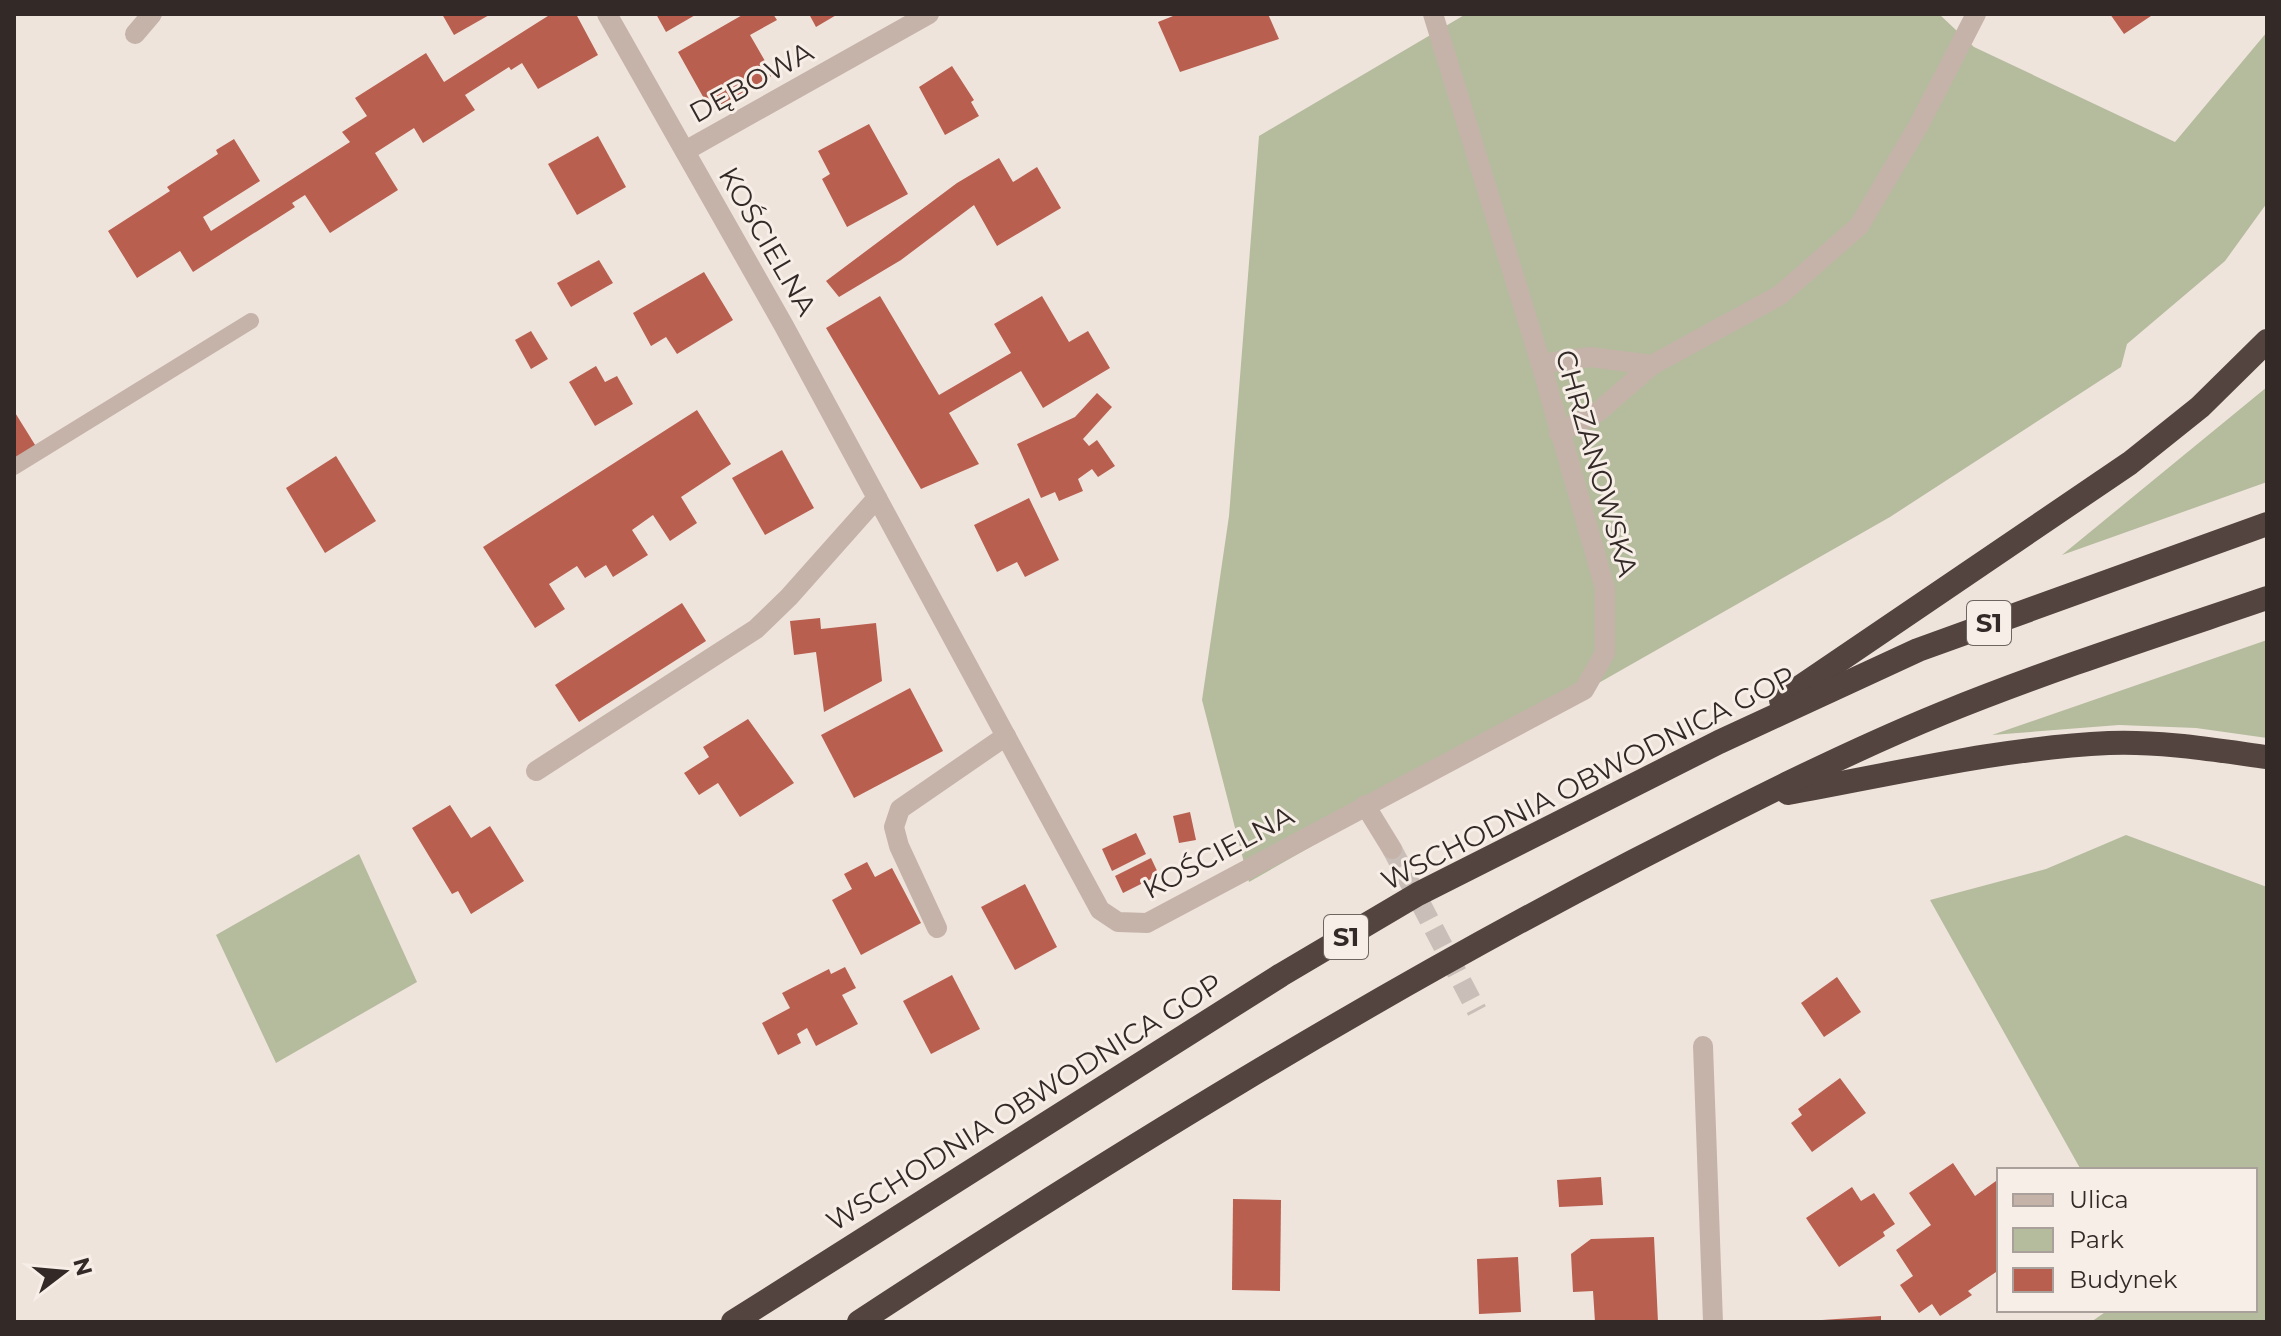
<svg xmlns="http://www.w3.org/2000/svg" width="2281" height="1336" viewBox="0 0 2281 1336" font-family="Montserrat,sans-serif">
<rect width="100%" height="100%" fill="#efe4dc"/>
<g fill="#b5bc9d">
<polygon points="1466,14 1939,14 1974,47 2175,142 2267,32 2267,203 2225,261 2127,344 2121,367 1890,517 1249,882 1202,700 1229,516 1259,136"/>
<polygon points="2267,387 2267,482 2062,555"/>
<polygon points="2267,640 2267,738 2196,728 2119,725 1992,735"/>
<polygon points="2126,835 2267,887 2267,1322 2091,1322 2108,1310 2255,1310 2255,1170 2081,1170 1930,900 2046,869"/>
<polygon points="359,854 417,982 276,1063 216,935"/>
</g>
<g fill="#b85f50">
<polygon points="442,14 491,14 454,35"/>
<polygon points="551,14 576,14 598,55 538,89 522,63 511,70 509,67 465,95 475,110 423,143 414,128 375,153 398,190 330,233 305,195 292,203 295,207 193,272 180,251 137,278 108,231 170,191 167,187 218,154 216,150 234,139 260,181 203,217 211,231 350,142 342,132 367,116 355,98 426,53 444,82"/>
<polygon points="656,14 697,14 666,32"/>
<polygon points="744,14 773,14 777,20 750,35 773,75 711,111 678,52"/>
<polygon points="809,14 838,14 816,27"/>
<polygon points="1178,14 1268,14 1279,39 1180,72 1158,22"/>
<polygon points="2110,14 2154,14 2124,34"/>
<polygon points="952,66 974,100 971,102 979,116 945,135 919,87"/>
<polygon points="869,124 908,194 847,227 822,179 830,174 818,151"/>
<polygon points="598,136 626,187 577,215 548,164"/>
<polygon points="999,158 1013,182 1037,167 1061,208 997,246 974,205 901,260 839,297 826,281 957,183"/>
<polygon points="599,260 613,283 571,307 557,283"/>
<polygon points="704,272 733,320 677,354 666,337 651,346 633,313"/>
<polygon points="880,296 939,395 1011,353 994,324 1042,296 1069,342 1088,331 1110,368 1043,408 1021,371 949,413 979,464 921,489 826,328"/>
<polygon points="531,331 548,359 531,369 515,340"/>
<polygon points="596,366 605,382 617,376 633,404 595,426 569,382"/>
<polygon points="1097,393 1112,407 1083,439 1089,446 1097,440 1115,466 1098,477 1092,469 1078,479 1083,491 1059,501 1055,492 1041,498 1017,444 1075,417"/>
<polygon points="697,410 731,464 681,497 697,523 670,541 653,515 632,530 648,555 613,577 606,565 585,578 577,566 549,584 565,609 535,628 483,547"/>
<polygon points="14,411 37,448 14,462"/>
<polygon points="782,450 814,508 765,535 732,478"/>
<polygon points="336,456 376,521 325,553 286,488"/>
<polygon points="1029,498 1059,560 1025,577 1017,562 997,572 974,525"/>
<polygon points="682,603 706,641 579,722 555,685"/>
<polygon points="820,618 821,629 876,623 882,681 824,712 816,652 794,655 790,621"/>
<polygon points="910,688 943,751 854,798 821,735"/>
<polygon points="748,719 794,783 740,817 718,783 699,795 684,773 709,757 703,747"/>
<polygon points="450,805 471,838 490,826 524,881 471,914 458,891 452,894 412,828"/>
<polygon points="1190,812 1196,840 1179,843 1173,816"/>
<polygon points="1136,833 1146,854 1112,871 1102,849"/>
<polygon points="1151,858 1159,875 1123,893 1115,876"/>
<polygon points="867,862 875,877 892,868 921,923 861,955 832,900 852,889 844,874"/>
<polygon points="1025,884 1057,947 1015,970 981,907"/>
<polygon points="845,967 856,988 842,995 858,1024 816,1046 807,1028 797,1034 801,1043 778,1055 762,1023 790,1008 782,993 829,969 831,974"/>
<polygon points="952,975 980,1029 931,1054 903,1001"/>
<polygon points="1837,977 1861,1012 1824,1037 1801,1003"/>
<polygon points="1840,1078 1866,1113 1812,1152 1791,1123 1802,1115 1798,1109"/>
<polygon points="1953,1163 1975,1196 1996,1181 1999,1186 1999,1270 1968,1291 1972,1295 1940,1316 1932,1304 1919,1313 1900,1285 1913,1276 1896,1250 1931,1225 1909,1193"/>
<polygon points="1601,1177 1603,1205 1559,1207 1557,1180"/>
<polygon points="1852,1187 1861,1201 1874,1193 1895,1224 1883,1232 1885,1236 1839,1267 1806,1218"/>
<polygon points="1233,1199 1281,1200 1280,1291 1232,1290"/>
<polygon points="1654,1237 1658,1322 1595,1322 1593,1291 1573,1292 1571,1254 1591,1239"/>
<polygon points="1518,1257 1521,1312 1479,1314 1477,1259"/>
<polygon points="1881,1316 1881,1322 1822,1322 1822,1320"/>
</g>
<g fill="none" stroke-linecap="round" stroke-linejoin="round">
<polyline stroke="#c9bfb8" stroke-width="20" stroke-dasharray="20 10" stroke-linecap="butt" points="1392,849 1477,1011"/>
<polyline stroke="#c5b3a9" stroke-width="16" points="14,467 251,321"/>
<g stroke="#c5b3a9" stroke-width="20">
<polyline points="607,14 784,326 1100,910 1118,922 1147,923 1584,690 1605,653 1605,588 1541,364 1433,14"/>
<polyline points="135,34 152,14"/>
<polyline points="685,151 929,14"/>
<polyline points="1541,364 1590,357 1652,365"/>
<polyline points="1559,433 1598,412 1652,365 1780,295 1859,226 1920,123 1976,14"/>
<polyline points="536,771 756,629 789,597 877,498"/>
<polyline points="1365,805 1392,849"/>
<polyline points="937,928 899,846 894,827 900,809 1006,736"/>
<polyline points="1703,1046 1713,1322"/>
</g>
<g stroke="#534440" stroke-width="24">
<polyline points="1781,700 2130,463 2200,407 2267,341"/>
<path d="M1788,793C1894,774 2001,748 2109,743C2161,741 2215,750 2267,757"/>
<polyline points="733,1322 1281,975 1418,894 1719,742 1918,650 2267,524"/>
<path d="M859,1322C1111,1157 1367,999 1634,861C1735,809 1838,756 1943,713C2049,670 2158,635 2267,598"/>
</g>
</g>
<g text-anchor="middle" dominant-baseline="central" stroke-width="6" stroke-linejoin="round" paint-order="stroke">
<g fill="#f7eee7" stroke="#6e6561" stroke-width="2">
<rect x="1967" y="601" width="44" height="44" rx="6"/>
<rect x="1324" y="915" width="44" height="44" rx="6"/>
</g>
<g font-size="26" font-weight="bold" fill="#332a28">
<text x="1989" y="623">S1</text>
<text x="1346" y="937">S1</text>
</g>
<g font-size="28" fill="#332a28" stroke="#f7eee7">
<text transform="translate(751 82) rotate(-29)">DĘBOWA</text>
<text transform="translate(768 241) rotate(60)">KOŚCIELNA</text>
<text transform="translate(1597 463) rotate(74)">CHRZANOWSKA</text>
<text transform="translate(1588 778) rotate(-27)">WSCHODNIA OBWODNICA GOP</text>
<text transform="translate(1218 852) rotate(-28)">KOŚCIELNA</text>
<text transform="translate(1024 1102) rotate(-32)">WSCHODNIA OBWODNICA GOP</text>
</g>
</g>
<rect width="2281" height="1336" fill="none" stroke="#332a28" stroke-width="32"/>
<rect x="1997" y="1168" width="260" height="144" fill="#f7eee7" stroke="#a9a09b" stroke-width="2"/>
<rect x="2013" y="1194" width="40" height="12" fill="#c5b3a9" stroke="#a9a09b" stroke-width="2"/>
<text x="2069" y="1208" font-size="24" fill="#332a28">Ulica</text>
<rect x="2013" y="1228" width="40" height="24" fill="#b5bc9d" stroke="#a9a09b" stroke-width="2"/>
<text x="2069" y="1248" font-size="24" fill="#332a28">Park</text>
<rect x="2013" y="1268" width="40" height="24" fill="#b85f50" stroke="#a9a09b" stroke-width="2"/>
<text x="2069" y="1288" font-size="24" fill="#332a28">Budynek</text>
<g transform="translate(64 1272) rotate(74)" stroke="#f7eee7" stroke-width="6" paint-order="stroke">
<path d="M0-6L14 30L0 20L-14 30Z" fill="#332a28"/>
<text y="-12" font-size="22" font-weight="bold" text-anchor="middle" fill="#332a28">N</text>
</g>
</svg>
